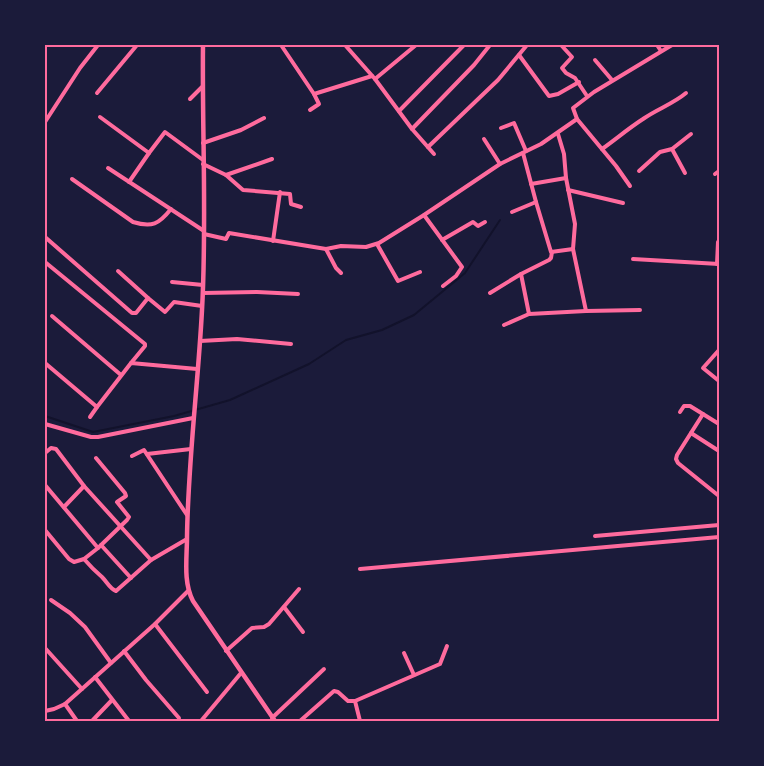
<svg xmlns="http://www.w3.org/2000/svg" width="764" height="766" viewBox="0 0 764 766" font-family="Literata,serif">
<rect width="100%" height="100%" fill="#1b1b3a"/>
<g fill="none" stroke-linecap="round" stroke-linejoin="round">
<polyline stroke="#12122b" stroke-width="2" points="45,416 93,432 174,416 230,400 309,364 346,340 382,330 414,315 465,273 500,220"/>
<g stroke="#ff6b9d" stroke-width="4">
<polyline points="281,45 314,94 372,76"/>
<polyline points="345,45 375,79 412,129 434,154"/>
<polyline points="561,45 572,57 562,68 566,73 575,78 587,96"/>
<polyline points="657,45 661,51"/>
<polyline points="519,55 549,96 558,94 579,82"/>
<polyline points="595,60 612,80"/>
<polyline points="375,79 416,45"/>
<polyline points="97,93 137,45"/>
<polyline points="190,99 202,87"/>
<polyline points="310,110 319,104 314,94"/>
<polyline points="399,111 464,45"/>
<polyline points="100,117 149,153 165,132 203,160"/>
<polyline points="45,122 80,68 98,45"/>
<polyline points="501,128 514,123 526,151"/>
<polyline points="412,129 474,65 490,45"/>
<polyline points="484,139 500,164"/>
<polyline points="203,143 241,130 264,118"/>
<polyline points="428,147 498,80 527,45"/>
<path d="M602,149C616,139 629,128 643,119C657,109 673,104 686,93"/>
<polyline points="672,149 685,173"/>
<polyline points="523,153 536,202"/>
<polyline points="203,164 226,175 243,190 290,194 291,204 301,207"/>
<polyline points="108,168 204,231"/>
<polyline points="639,171 660,152 672,149 691,134"/>
<polyline points="715,174 719,171"/>
<polyline points="226,175 272,159"/>
<path d="M72,179L133,222C152,228 159,224 171,209"/>
<polyline points="129,182 149,153"/>
<polyline points="531,184 566,178"/>
<polyline points="630,186 616,166 577,119 573,108 594,92 672,45"/>
<polyline points="568,190 623,203"/>
<polyline points="512,212 536,202 551,252 573,249 575,224 566,178 564,154 558,134"/>
<polyline points="424,215 462,267 456,276 443,286"/>
<polyline points="204,234 226,239 229,233 326,249 341,246 366,247 379,243 424,215 500,164 541,144 577,119"/>
<polyline points="45,237 132,313 136,313 148,298 165,312 174,302 202,306"/>
<polyline points="442,240 473,222 478,226 485,222"/>
<polyline points="273,241 280,192"/>
<polyline points="377,244 398,281 420,272"/>
<polyline points="326,249 336,268 341,273"/>
<polyline points="573,249 586,311 640,310"/>
<polyline points="633,259 719,264"/>
<polyline points="45,262 145,344 145,346 131,363"/>
<polyline points="717,264 718,242"/>
<polyline points="118,271 148,298"/>
<polyline points="521,274 549,260 551,258 552,252"/>
<polyline points="172,282 203,285"/>
<polyline points="203,293 257,292 298,294"/>
<polyline points="490,293 521,274 529,314 586,311"/>
<polyline points="52,316 121,375"/>
<polyline points="504,325 529,314"/>
<polyline points="200,341 237,339 291,344"/>
<polyline points="719,350 703,368 719,381"/>
<polyline points="45,363 97,407 131,363 197,369"/>
<polyline points="680,412 684,406 690,406 719,424"/>
<polyline points="703,414 677,455 676,459 678,463 719,496"/>
<polyline points="90,417 97,407"/>
<polyline points="45,424 91,437 98,437 193,418"/>
<polyline points="691,433 719,451"/>
<polyline points="45,453 51,448 56,449 84,486 151,560"/>
<polyline points="147,454 191,449"/>
<polyline points="132,456 144,450 187,515"/>
<polyline points="45,485 98,548 127,520 129,517 117,502 126,496 125,493 96,458"/>
<polyline points="64,507 84,486"/>
<polyline points="45,530 69,559 74,562 84,559 98,548"/>
<polyline points="595,536 719,525"/>
<polyline points="101,545 131,578"/>
<path d="M84,559C90,566 95,571 102,577C107,582 110,589 116,591L151,560L187,539"/>
<polyline points="360,569 719,537"/>
<polyline points="51,600 70,613 85,627 111,663"/>
<polyline points="284,607 303,632"/>
<polyline points="155,624 207,692"/>
<polyline points="45,648 82,689"/>
<polyline points="124,651 146,680 179,718"/>
<polyline points="226,651 252,628 264,627 269,624 299,589"/>
<polyline points="404,653 414,675"/>
<polyline points="95,677 129,721"/>
<polyline points="65,704 77,721"/>
<polyline points="45,711 54,709 65,704 155,624 188,591"/>
<polyline points="272,718 324,669"/>
<polyline points="92,721 112,700"/>
<polyline points="201,721 241,673"/>
<polyline points="300,721 334,691 338,692 348,701 355,701"/>
<polyline points="360,721 355,701 440,664 447,646"/>
</g>
<path stroke="#ff6b9d" stroke-width="4.5" d="M203,45C202,133 207,222 202,310C198,386 188,461 187,537C187,558 183,582 193,601L275,721"/>
</g>
<rect width="764" height="766" fill="none" stroke="#1b1b3a" stroke-width="92"/>
<rect x="46" y="46" width="672" height="674" fill="none" stroke="#ff6b9d" stroke-width="2"/>
</svg>
